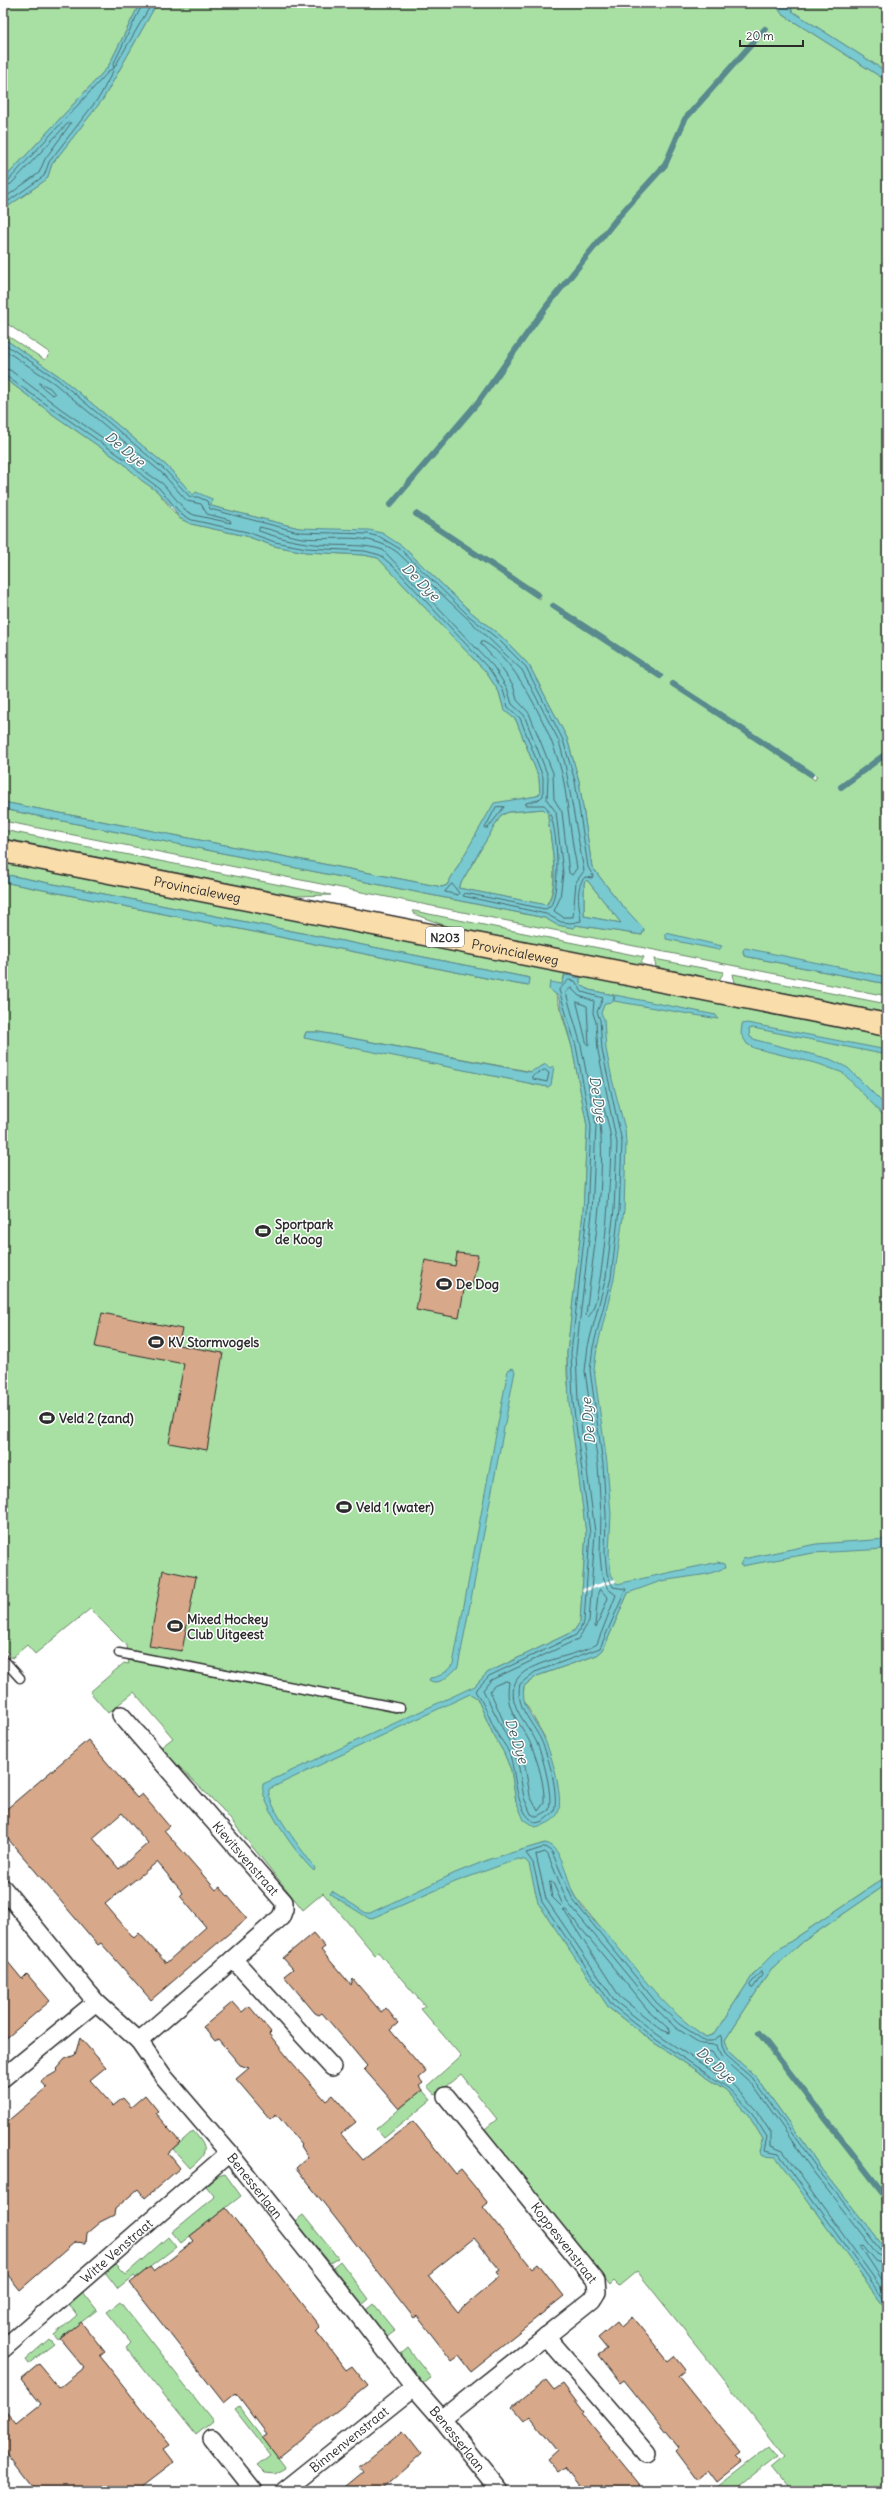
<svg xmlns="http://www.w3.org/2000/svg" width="890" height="2494" viewBox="0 0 890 2494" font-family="Delius,sans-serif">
<rect width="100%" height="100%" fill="#fff"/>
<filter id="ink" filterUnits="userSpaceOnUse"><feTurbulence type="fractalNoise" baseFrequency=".025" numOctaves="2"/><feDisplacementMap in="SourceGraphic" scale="8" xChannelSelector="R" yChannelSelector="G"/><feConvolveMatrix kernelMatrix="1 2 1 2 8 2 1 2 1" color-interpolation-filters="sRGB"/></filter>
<g filter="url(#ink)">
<g fill="#a8e0a3" stroke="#6a8667" fill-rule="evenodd">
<polygon points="3,3 140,3 108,67 3,180"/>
<path d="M157,3H782L778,8L782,14L887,81V979L743,952L744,956L887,984V996L3,821V809L545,918L557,925L574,928L575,925L642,935L644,930L620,903L592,867L579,781L567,738L529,665L502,637L472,613L402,546L299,528L211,506L193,495L168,467L59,376L3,338V333L45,360L50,353L3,321V210L47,179L52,164L103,99ZM419,514L541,594L540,599L417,518ZM553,603L661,674L660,677L551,607ZM673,682L817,776L815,780L672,685Z"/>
<polygon points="790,3 887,3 887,72 792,11"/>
<polygon points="3,377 55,416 123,463 141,480 157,491 179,518 191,524 246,536 274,546 306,552 364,555 378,558 486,672 499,692 504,710 516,720 539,778 540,794 537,796 494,804 447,885 442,887 3,802"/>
<path d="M543,809L548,814C549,839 562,883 546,905L458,888L501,815L509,812Z"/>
<polygon points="3,830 331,895 294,896 21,842 3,839"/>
<path d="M3,861L565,972L562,984L555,992L572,1047L587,1126L583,1213L567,1353V1375L586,1533L580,1622L574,1631L487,1673L475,1686L477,1698L493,1734L504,1753L511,1770L516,1801L545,1738L523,1699L524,1686L537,1676L597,1655L603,1650L628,1593L605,1590L577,1339L613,1149L594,1003L614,995L589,990L580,984V978L583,976L887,1036V1876L775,1952L755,1972L714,2034L706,2037L682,2021L659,1999L576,1898L545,1843L526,1849L562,1937L609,2008L653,2042L726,2090L749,2116L763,2139L760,2144L762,2155L776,2156L887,2311V2491H791L772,2467L785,2456L637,2271L619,2286L614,2281L610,2285L485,2129L497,2119L461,2074L435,2095L427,2086L461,2056L421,2009L425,2006L378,1952L375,1955L323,1893L303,1910L222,1809L160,1748L173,1738L134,1692L108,1713L90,1692L124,1663L129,1664L126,1645L90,1609L35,1654L27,1645L12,1658L3,1647V882L511,983L528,986L530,978L3,874ZM306,1032H319L533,1072L546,1064L549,1068L548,1087L304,1037Z"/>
<polygon points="587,880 621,923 584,916 584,883"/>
<polygon points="412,911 414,911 644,957 640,965 446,926 414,914"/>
<polygon points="654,959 724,972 719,980 656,967"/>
<polygon points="733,974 887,1004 887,1013 735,983"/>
<polygon points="887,1884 887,2251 819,2165 757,2078 729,2052 725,2040 770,1971 804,1941"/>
<polygon points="422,2090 431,2100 384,2138 376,2129"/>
<path d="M193,2131C209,2149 208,2153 190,2168L173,2149Z"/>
<polygon points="225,2174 241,2196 181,2243 172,2232 215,2197 206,2186 218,2176"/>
<polygon points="303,2215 338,2258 330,2263 295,2221"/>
<polygon points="168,2237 176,2247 136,2278 134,2276 118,2289 105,2272 116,2264 126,2274"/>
<polygon points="340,2261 369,2299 362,2305 333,2267"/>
<polygon points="83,2292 97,2310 58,2340 54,2335 77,2315 69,2304"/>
<polygon points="120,2302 213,2421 196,2435 126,2347 131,2342 107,2312"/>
<polygon points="373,2304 395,2331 387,2337 366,2310"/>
<polygon points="49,2339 54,2344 28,2364 25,2360"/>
<polygon points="408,2348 431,2377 423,2383 401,2354"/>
<polygon points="239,2407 286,2468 275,2474 265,2473 257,2465 270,2455 235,2410"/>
<polygon points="770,2446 778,2456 739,2487 741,2491 712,2491"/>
</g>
<g fill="#78c9d0" stroke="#598a8e" fill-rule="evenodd">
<polygon points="140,3 157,3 103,99 52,164 47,179 3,210 3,180 108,67"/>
<polygon points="782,3 790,3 792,11 887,72 887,81 782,14 778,8"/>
<path d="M3,338L59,376L168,467L193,495L196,492L212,499L211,506L299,528L369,530L382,533L402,546L472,613L502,637L529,665L567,738L579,781L592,867L620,903L644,929L642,935L575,925L574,928L557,925L545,918L3,809V802L442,887L447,885L494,803L537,796L540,793L539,778L516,720L504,710L499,692L486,672L378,558L364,555L306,552L274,546L246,536L191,524L179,518L174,509L157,491L141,480L123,463L55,416L3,377ZM543,809L548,814C549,838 562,883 547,905L458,888L501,815L509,812ZM587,880L621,923L584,916V883Z"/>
<polygon points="3,874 530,978 529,986 511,983 3,882"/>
<polygon points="666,933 722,946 719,950 666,939"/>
<polygon points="745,948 887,977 887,984 744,956 743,950"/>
<path d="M565,975L580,978V984L589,990L614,995L613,1002L605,1003L601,1013L604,1019L606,1049L612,1079L625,1129L626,1143L624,1210L614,1279L597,1348L594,1370L607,1463L611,1514L609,1554L611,1574L617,1584L718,1562L724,1564L725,1568L708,1574L661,1581L628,1593L603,1650L597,1655L537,1676L524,1686C520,1707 536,1720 544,1738C551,1753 564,1797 558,1813C554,1822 544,1825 535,1827L524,1820L516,1801L511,1770L504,1753L493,1734L477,1698L470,1694L269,1789C265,1804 306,1855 315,1868L314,1871C300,1859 258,1801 263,1784L475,1686L487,1673L574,1631L580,1622L586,1533L569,1402L567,1353L583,1213L587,1126L572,1047L558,996L549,989L550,982L562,984Z"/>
<polygon points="615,995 716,1015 718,1019 614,1001"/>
<polygon points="747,1023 887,1050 887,1055 753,1028 749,1029 750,1037 756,1040 830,1059 848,1068 885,1105 887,1119 843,1073 819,1064 754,1048 747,1044 741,1034 742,1024"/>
<polygon points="306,1032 319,1032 530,1072 546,1064 549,1068 554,1066 551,1085 548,1087 304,1038"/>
<path d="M513,1368L515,1371L458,1667C450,1674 440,1687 429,1680L430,1678C441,1677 446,1672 453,1664L508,1370Z"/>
<polygon points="887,1539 887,1549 813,1553 742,1566 740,1565 743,1559 816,1544"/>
<path d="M545,1843C565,1849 566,1881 575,1897C584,1912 599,1926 611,1939C642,1976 665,2010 706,2037L714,2034L755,1972L775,1952L887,1876V1884L804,1941L770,1971L725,2040L729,2052L757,2078L819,2165L887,2251V2311L776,2157L762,2156L759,2152L763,2139L749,2116L726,2090L653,2042L609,2008L538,1903L529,1864L525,1860L518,1859L455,1882L370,1919L330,1894L332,1891L366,1913H370L455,1873L490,1859Z"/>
</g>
<polygon fill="#fff" points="615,1579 616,1582 583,1592 582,1589"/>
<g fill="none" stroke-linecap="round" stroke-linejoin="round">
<g stroke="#4a6a6d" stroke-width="1">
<polyline points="143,3 113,65 114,68 152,3"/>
<polyline points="3,182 8,181 111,69 114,69 100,96 49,162 44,176 3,205"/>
<polyline points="3,187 11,184 68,123 71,123 45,159 39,173 3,199"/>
<path d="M3,343L57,379L165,470L190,497H198L207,501L210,509L299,532L368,534L380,537L400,549L469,616L499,640L526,667L563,740L575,781L588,867L593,876L592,878L585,877C574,888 580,909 581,921L571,923L561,922L546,914L463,896L465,893L545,909L550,907C561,892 559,815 544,805H525L526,803L538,800L543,796V777L520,718L508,707L503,690L490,670L395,568L380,555L365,551L306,548L275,542L247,532L192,520L182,515L159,488L144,477L126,460L3,374"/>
<polyline points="3,349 54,383 162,473 187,501 201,504 207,514 230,520 231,523 194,515 186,511 163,484 147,473 129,456 61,409 10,370 3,369"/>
<polygon points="40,383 50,388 55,394 52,395 41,386"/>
<path d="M260,527C274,530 288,536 302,538C335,541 367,531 397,552L522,670L559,741L565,764L584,871L576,882L573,917H563L554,911L560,898L563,873L556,812L547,800L548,776L524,715L512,704L507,688L493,666L383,550C365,544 346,546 328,545C304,544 281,539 259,531Z"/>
<path d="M482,641C518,657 558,746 564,783C569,811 571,840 577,868L572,875L569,873L562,812L554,799L553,773L529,713L517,700L513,685L498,663L481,644Z"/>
<polygon points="504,807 488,828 485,828 496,807"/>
<polygon points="452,884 459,893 458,895 445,892"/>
<path d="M569,980L575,981L582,992L603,998L597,1012L600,1020L602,1050L622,1142L619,1210L611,1278L593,1347L590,1370L603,1464L606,1514L605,1554L607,1574L613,1587L626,1589L600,1648L535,1672L520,1684C515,1707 532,1721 541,1740C549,1758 559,1793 554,1812L543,1821L536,1823C514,1812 517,1773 509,1753C506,1745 500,1739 496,1732C489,1717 484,1703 475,1691L489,1676L576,1635L584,1622L590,1533L573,1402L571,1353L587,1213L591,1126L576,1046L559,990Z"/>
<path d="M571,988L579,996L594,1001L593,1013L596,1022L598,1051L617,1143L614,1210L606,1277L588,1346L585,1371L598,1465L601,1514L600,1555L602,1575L608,1589L616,1595L597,1644C578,1657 524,1660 515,1683C507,1705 527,1723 536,1741C543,1756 553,1794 549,1810L537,1817L531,1814L524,1798L519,1768L513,1749L483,1690L491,1680L578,1639L589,1622L595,1532L578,1401L576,1353L592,1213L596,1125L581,1045L566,993Z"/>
<polygon points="577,1002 587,1006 589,1045 587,1044"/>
<polygon points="545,1070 549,1073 547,1082 533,1079 533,1076"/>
<path d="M598,1093L600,1094C604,1110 610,1126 611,1142C611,1167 604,1305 588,1317L586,1315C594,1242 610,1167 596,1095Z"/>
<polygon points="600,1589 608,1598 596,1628 595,1626 598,1593"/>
<path d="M506,1681L509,1682C504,1712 521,1721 531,1745C538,1762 545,1785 544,1803L538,1811L530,1796L525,1766L518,1747L506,1727L490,1691L494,1686Z"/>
<polygon points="550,1882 553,1883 563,1905 562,1907 552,1897"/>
<polygon points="564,1910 566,1910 647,2009 670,2030 670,2033 662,2030 620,1997"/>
<polygon points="761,1972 762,1975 753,1988 751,1988 750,1985"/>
<polygon points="702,2051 712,2052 723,2069 720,2069 701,2055"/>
<polyline points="887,2253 882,2252 816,2167 754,2080 726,2055 722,2046 721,2035 712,2041 705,2041 679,2024 656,2002 573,1900 552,1852 545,1847 526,1853 533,1863 542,1902 612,2005 655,2039 728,2088 752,2113 767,2137 764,2151 779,2154 887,2304"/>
<polyline points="887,2259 878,2255 812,2170 768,2106 751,2083 723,2058 716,2045 701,2044 676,2028 652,2005 568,1903 548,1855 545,1852 536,1855 546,1899 615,2001 658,2035 732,2084 756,2110 771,2133 771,2146 783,2151 887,2296"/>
<polyline points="887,2265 876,2261 863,2245 860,2246 887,2287"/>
</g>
<g stroke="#598a8e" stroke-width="6">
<polyline points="390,505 479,401 546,307 619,216 665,165 685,119 765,29"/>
<polyline points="416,514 537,595"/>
<polyline points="553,606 660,676"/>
<polyline points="673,684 811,774"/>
<polyline points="841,787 887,753"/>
<polyline points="759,2033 887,2198"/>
</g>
</g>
<g fill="#d7a889" stroke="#2b2b2b" fill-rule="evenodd">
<polygon points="457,1253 478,1255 472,1286 465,1284 459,1318 416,1310 425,1260 455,1266"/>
<polygon points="102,1313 182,1329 178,1345 223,1353 207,1450 169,1443 184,1364 95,1347"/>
<polygon points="163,1570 196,1577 182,1651 149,1646"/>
<path d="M88,1740L137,1798L142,1794L169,1826L164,1830L216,1890L220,1887L247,1918L151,2000L101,1943L98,1945L3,1833V1812ZM122,1813L148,1843L119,1869L93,1838ZM157,1862L183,1893L180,1896L206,1927L166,1963L139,1933L134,1938L105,1904Z"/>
<polygon points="313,1933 325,1947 321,1950 351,1985 353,1979 381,2012 386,2008 398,2023 390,2030 426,2072 419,2078 423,2083 419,2086 422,2090 399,2109 364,2069 367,2066 347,2042 322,2013 319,2015 315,2013 284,1976 293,1969 283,1958"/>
<polygon points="3,1956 22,1979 27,1974 50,2001 3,2041"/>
<path d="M233,2002L242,2012L249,2006L271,2032L269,2034L289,2059L326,2101L333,2095L356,2122L341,2134L363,2160L413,2121L456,2174L461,2170L488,2203L483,2207L532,2268L538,2263L564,2296L470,2371L459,2356L452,2361L417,2316L414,2318L296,2168L308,2157L301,2146L302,2145L276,2114L270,2119L236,2079L249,2068L240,2065L218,2039L215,2041L203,2027ZM474,2238L500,2270L497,2272L500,2276L458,2312L428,2275Z"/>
<polygon points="80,2038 106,2067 90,2080 113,2106 123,2098 131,2107 145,2095 158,2111 155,2113 180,2142 168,2153 180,2168 145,2198 138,2189 115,2209 114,2215 100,2222 87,2233 86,2243 75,2242 20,2290 3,2269 3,2125 47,2088 41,2081 58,2071 56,2069 65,2059 75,2055"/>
<polygon points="226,2208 320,2327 316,2331 346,2370 352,2366 368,2386 278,2458 262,2437 267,2434 236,2393 224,2403 130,2283 150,2267 154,2272 194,2241 190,2236"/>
<polygon points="632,2317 668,2361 674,2356 685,2370 678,2376 741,2454 737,2457 742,2462 717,2482 708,2470 697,2479 676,2451 679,2448 624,2380 620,2383 598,2355 607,2349 598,2338 617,2322 621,2327"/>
<polygon points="81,2322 105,2352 100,2356 170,2445 164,2449 174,2462 136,2491 36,2491 3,2448 3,2408 16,2424 41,2404 21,2379 39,2364 59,2388 84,2368 60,2339"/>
<polygon points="546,2380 554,2390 563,2384 584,2412 582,2414 645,2491 584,2491 565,2467 558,2472 547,2459 557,2450 530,2416 524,2421 512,2407"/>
<polygon points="403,2431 421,2454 380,2491 340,2491 363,2472 359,2467"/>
</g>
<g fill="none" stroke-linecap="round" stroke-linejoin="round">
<defs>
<g id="lane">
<polyline points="119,1653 400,1708"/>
<polyline points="3,1659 20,1678"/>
</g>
<g id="street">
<path id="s1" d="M121,1715L284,1902V1909L281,1917L139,2041"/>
<path id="s2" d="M3,1888L96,2002L139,2041L164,2077L229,2153L356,2312L414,2387L442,2419L500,2491"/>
<polyline points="233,1959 332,2067"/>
<polyline points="3,2078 96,2002"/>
<polyline points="546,2336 647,2453"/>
<path id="s3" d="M3,2349L229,2153"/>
<polyline points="442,2419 592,2300 597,2292 596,2281 446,2096"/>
<polyline points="212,2438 254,2491"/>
<path id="s4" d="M284,2491L414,2387"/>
</g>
<g id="primary">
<path id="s5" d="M3,851L887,1025"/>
</g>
</defs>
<use href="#lane" stroke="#2b2b2b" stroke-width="11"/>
<use href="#street" stroke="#2b2b2b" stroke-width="20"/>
<use href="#primary" stroke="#2b2b2b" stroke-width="25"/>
<use href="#lane" stroke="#fff" stroke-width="8"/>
<use href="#street" stroke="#fff" stroke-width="17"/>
<use href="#primary" stroke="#f9ddab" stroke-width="22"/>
</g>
</g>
<defs>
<symbol id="stadium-bare" viewBox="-9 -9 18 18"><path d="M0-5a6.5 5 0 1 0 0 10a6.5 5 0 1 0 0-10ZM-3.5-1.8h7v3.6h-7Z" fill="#2b2b2b" stroke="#fff" stroke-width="2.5" paint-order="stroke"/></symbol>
</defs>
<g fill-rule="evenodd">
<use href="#stadium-bare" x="252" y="1220" width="22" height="22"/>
<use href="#stadium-bare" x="433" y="1273" width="22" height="22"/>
<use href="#stadium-bare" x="145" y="1331" width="22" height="22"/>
<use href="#stadium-bare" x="36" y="1407" width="22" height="22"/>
<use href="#stadium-bare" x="333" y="1496" width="22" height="22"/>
<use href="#stadium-bare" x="164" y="1615" width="22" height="22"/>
</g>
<g text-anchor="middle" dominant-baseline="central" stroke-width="3" stroke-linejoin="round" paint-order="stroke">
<rect fill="#fff" stroke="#6b6b6b" stroke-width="1" x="426" y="927" width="38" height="20" rx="3"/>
<g font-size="12" font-weight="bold" fill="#2b2b2b">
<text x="445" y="937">N203</text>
</g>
<g font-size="13" fill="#2b2b2b" stroke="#fff">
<text stroke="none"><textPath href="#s5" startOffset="198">Provincialeweg</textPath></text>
<text stroke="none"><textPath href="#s5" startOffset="522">Provincialeweg</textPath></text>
<text stroke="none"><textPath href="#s1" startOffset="190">Kievitsvenstraat</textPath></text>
<text stroke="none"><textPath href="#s2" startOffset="391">Benesserlaan</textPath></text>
<text transform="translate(564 2243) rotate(52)">Koppesvenstraat</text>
<text stroke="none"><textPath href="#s3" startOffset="150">Witte Venstraat</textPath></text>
<text stroke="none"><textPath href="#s4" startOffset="83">Binnenvenstraat</textPath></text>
<text stroke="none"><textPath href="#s2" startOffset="715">Benesserlaan</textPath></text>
</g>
<g font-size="13" font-weight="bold" fill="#2b2b2b" stroke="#fff" text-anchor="start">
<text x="275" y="1224">Sportpark<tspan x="275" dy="15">de Koog</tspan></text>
<text x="456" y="1284">De Dog</text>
<text x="168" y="1342">KV Stormvogels</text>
<text x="59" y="1418">Veld 2 (zand)</text>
<text x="356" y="1507">Veld 1 (water)</text>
<text x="187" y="1619">Mixed Hockey<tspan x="187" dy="15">Club Uitgeest</tspan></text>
</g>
<g font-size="14" font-style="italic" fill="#466265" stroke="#fff">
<text transform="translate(125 449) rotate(39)">De Dye</text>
<text transform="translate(421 582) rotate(45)">De Dye</text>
<text transform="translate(598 1099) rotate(81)">De Dye</text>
<text transform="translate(588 1421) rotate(-95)">De Dye</text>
<text transform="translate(517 1741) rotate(72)">De Dye</text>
<text transform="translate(716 2065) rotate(41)">De Dye</text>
</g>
</g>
<rect width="890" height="2494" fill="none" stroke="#fff" stroke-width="16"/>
<rect x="8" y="8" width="874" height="2478" fill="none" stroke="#2b2b2b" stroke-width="1.5" filter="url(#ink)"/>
<path d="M740 40v6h63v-6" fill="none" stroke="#2b2b2b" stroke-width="2"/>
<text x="746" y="40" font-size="12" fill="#2b2b2b" stroke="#ffffff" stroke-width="3" paint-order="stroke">20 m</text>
</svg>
